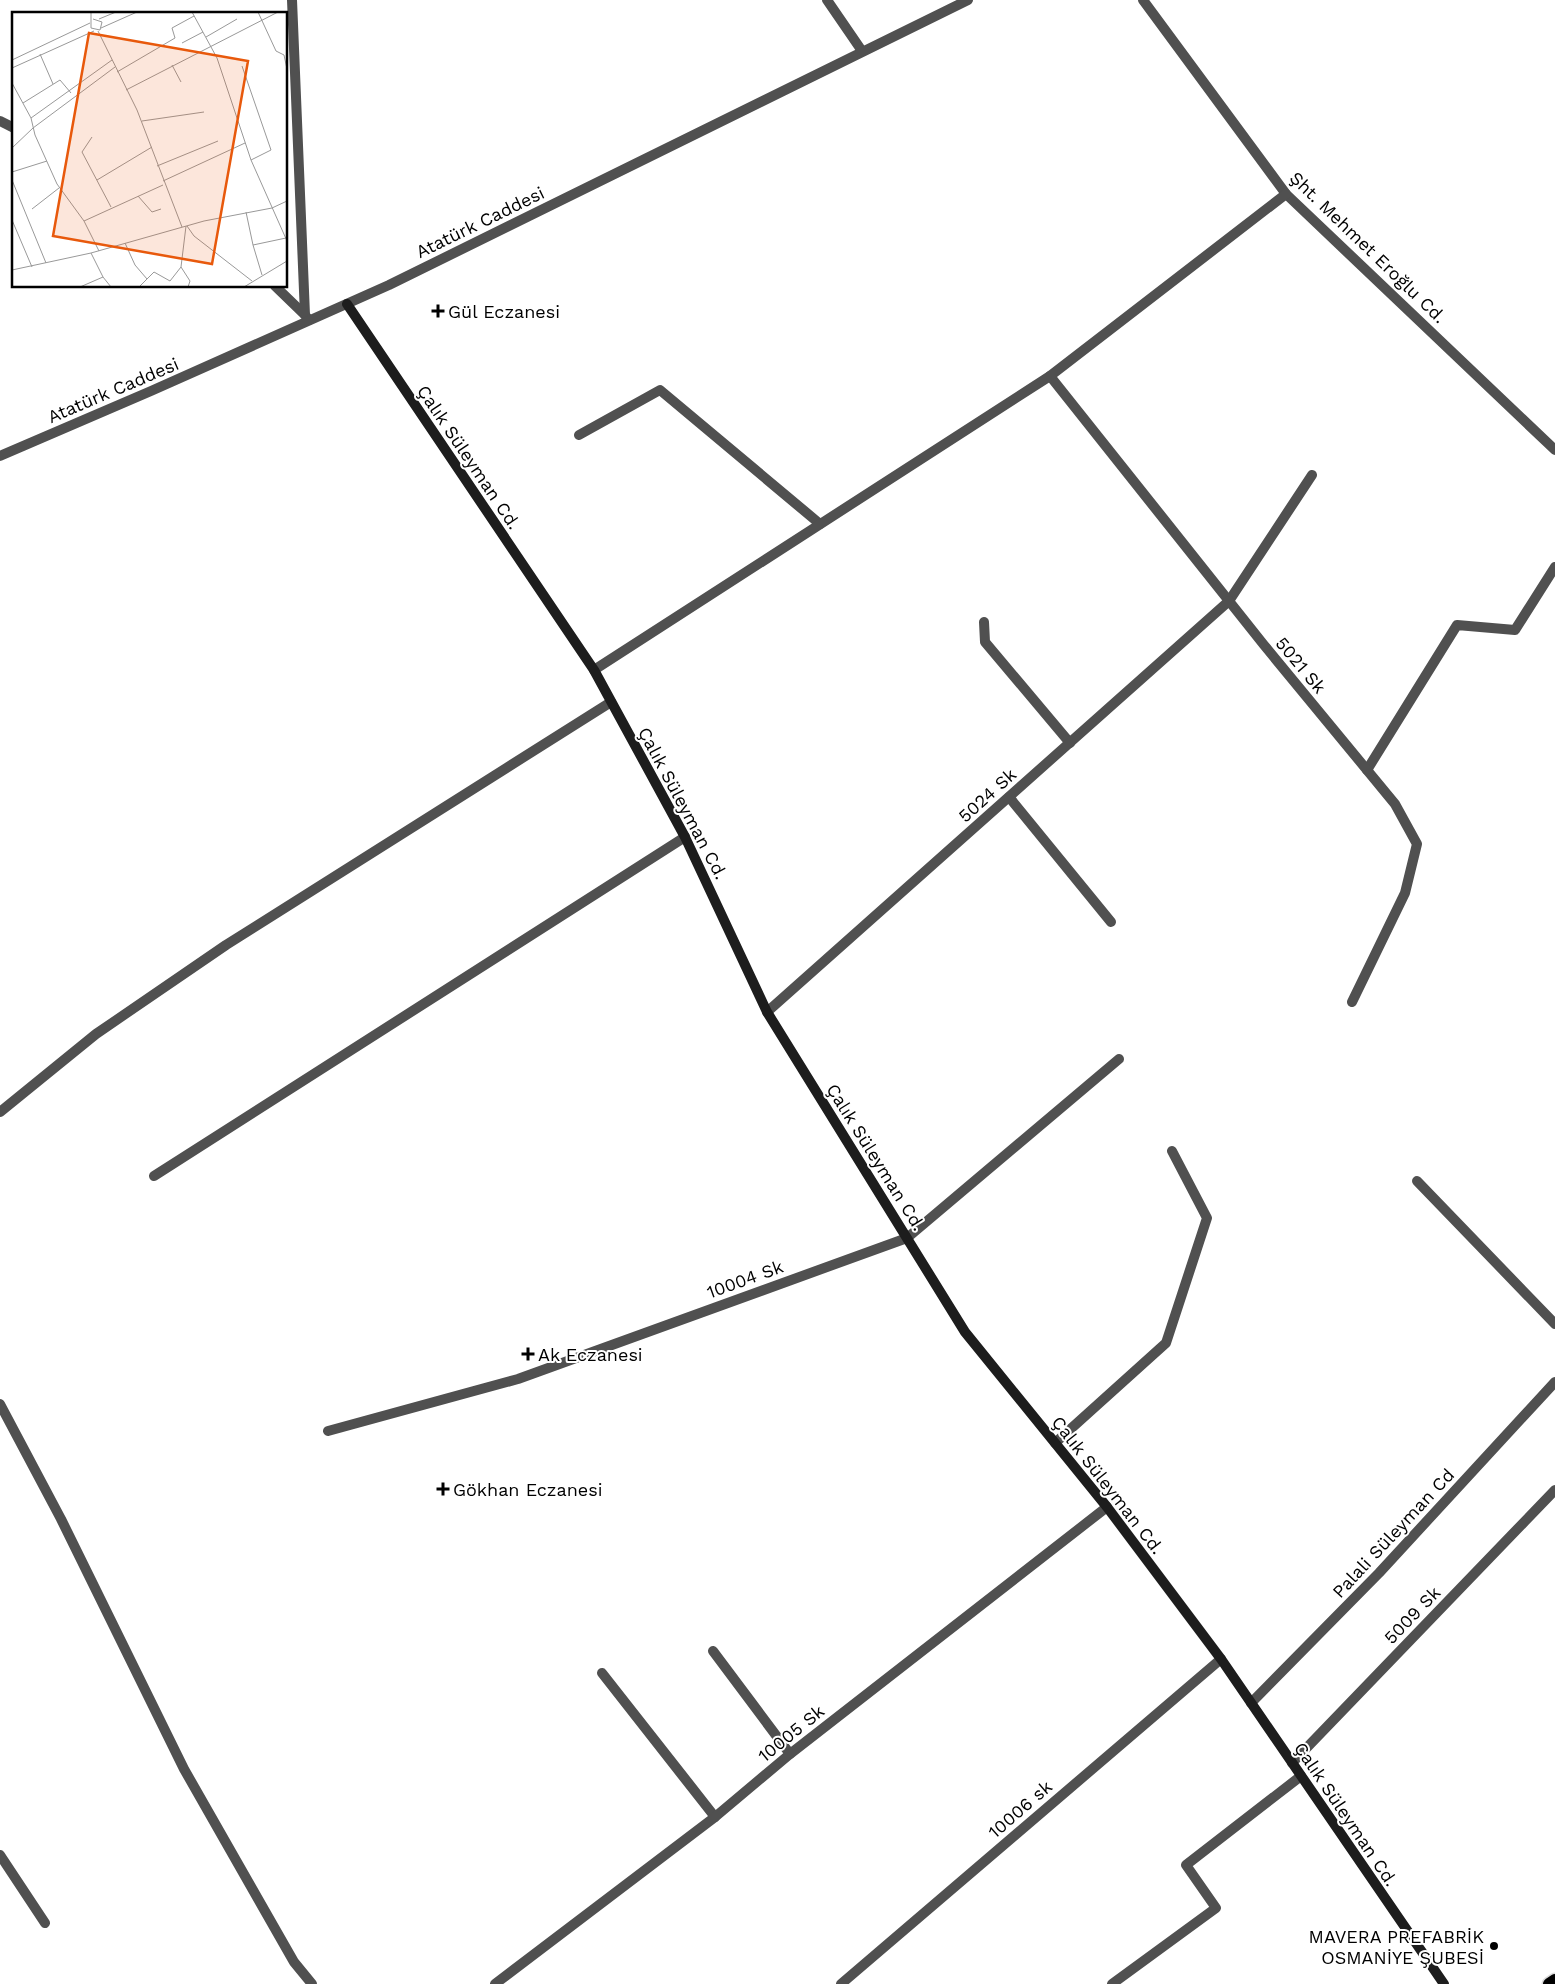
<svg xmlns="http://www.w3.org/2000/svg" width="1555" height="1984" viewBox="0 0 1555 1984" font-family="'Work Sans',sans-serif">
<rect width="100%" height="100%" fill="#fff"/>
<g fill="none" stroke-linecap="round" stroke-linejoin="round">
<defs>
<polyline id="primary" points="1549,1984 1555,1980"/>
</defs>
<use href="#primary" stroke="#dbdbdb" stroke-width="15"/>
<g stroke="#505050" stroke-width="10">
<polyline points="1229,601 1312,475"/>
<polyline points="984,622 985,642 1070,743"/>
<polyline points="1367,770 1457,625 1515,630 1555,567"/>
<polyline points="1009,797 1111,922"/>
<polyline points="1417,1181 1555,1324"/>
<polyline points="907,1238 1119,1059"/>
<polyline points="1055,1443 1166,1343 1207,1218 1172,1151"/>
<polyline points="1112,1984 1216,1908 1186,1865 1301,1776"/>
</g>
<g stroke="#505050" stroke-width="10">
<polyline points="292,0 305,315 309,320"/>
<polyline points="827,0 862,51"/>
<polyline points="1143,0 1286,194 1555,450"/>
<polyline points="0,121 14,128"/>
<polyline points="275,286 305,315"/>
<polyline points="1050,376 1264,645 1395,804 1417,844 1405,893 1352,1002"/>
<polyline points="579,435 660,390 820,524"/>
<polyline points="594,670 1050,376 1286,194"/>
<polyline points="767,1012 1229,601"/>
<polyline points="0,1112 96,1034 226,945 611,702"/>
<polyline points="154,1176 685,837"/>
<polyline points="328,1431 518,1379 907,1238"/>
<polyline points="713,1651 790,1754"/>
<polyline points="602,1673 715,1817"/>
<polyline points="1251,1703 1379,1573 1555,1382"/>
<polyline points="1292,1763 1555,1490"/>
<polyline points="0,1855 45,1923"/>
<polyline points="495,1984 715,1817 790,1754 1107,1507"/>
<polyline points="841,1984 1221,1659"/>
</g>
<g stroke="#505050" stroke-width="10">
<polyline points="0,456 151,391 389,285 968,0"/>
<polyline points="0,1404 61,1519 184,1769 294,1962 312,1984"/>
</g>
<polyline stroke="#1d1d1d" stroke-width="10" points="347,304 594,670 685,837 767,1012 965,1332 1107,1507 1221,1659 1444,1984"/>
<use href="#primary" stroke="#000" stroke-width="12"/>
</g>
<g fill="#000" stroke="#fff" stroke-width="2">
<path d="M435.5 303.5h5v5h5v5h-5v5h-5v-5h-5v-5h5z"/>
<path d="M525.5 1346.5h5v5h5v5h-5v5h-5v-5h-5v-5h5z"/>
<path d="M440.5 1481.5h5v5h5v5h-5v5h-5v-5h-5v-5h5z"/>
<circle cx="1494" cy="1946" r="5"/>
</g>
<g text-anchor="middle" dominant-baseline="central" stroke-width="4" stroke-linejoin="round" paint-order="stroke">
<g font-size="18" fill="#000" stroke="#fff">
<text transform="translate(480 222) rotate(-26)">Atatürk Caddesi</text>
<text transform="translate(1368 247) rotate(44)">Şht. Mehmet Eroğlu Cd.</text>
<text transform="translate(113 390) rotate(-23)">Atatürk Caddesi</text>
<text transform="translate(469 457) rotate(56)">Çalık Süleyman Cd.</text>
<text transform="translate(1301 665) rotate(50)">5021 Sk</text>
<text transform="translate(987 795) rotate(-42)">5024 Sk</text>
<text transform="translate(683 803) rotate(62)">Çalık Süleyman Cd.</text>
<text transform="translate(876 1157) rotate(58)">Çalık Süleyman Cd.</text>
<text transform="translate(745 1279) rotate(-20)">10004 Sk</text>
<text transform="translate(1108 1485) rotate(52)">Çalık Süleyman Cd.</text>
<text transform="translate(1393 1533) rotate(-47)">Palali Süleyman Cd</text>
<text transform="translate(1412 1615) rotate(-46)">5009 Sk</text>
<text transform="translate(791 1733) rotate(-39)">10005 Sk</text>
<text transform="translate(1020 1809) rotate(-41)">10006 sk</text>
<text transform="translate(1346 1814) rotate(56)">Çalık Süleyman Cd.</text>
</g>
<g font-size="18" fill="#000" stroke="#fff" text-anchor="start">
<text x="448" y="311">Gül Eczanesi</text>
<text x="538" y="1354">Ak Eczanesi</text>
<text x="453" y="1489">Gökhan Eczanesi</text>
<text x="1484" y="1936" text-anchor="end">MAVERA PREFABRİK<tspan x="1484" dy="21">OSMANİYE ŞUBESİ</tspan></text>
</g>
</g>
<g transform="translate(12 12)">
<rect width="275" height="275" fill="#fff"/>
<path fill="none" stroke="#999" stroke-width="1" d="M79,0V16L88,18L90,10L81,7M180,0L205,46L239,148L275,229M246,0L264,39L272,43L275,57M87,7L104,0M89,16L125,0M86,19L125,98L170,215M194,25L225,7M170,31L191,20M28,42L41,72M0,48L78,11M160,53L169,70M230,54L259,138L239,148M0,56L82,19M105,60L163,26L160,16L182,4M0,71L19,106L23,123L45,172L72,209L87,239M114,78L266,0M11,91L48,68L59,81M19,106L100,48M130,109L192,100M80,125L70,140L99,195M0,136L21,116L103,55M145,154L206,129M0,160L35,149M0,168L34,251M85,168L140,135M151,169L233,131M126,184L140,200L149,197M20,197L47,176M234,200L241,233L274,226M0,208L20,255M72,209L151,173M175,214L182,224L240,269M113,231L123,253L135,267M241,233L250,263M79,241L91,265L99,275M169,255L178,269L176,275M0,258L79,241L192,209L260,196L275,189M68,275L91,265M127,275L142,260L158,269L169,255L174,214M232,275L275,249"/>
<path fill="#e8590c" fill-opacity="0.15" stroke="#e8590c" stroke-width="2.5" d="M77,21L236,49L200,252L41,224Z"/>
<rect width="275" height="275" fill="none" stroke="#000" stroke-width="2.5"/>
</g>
</svg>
